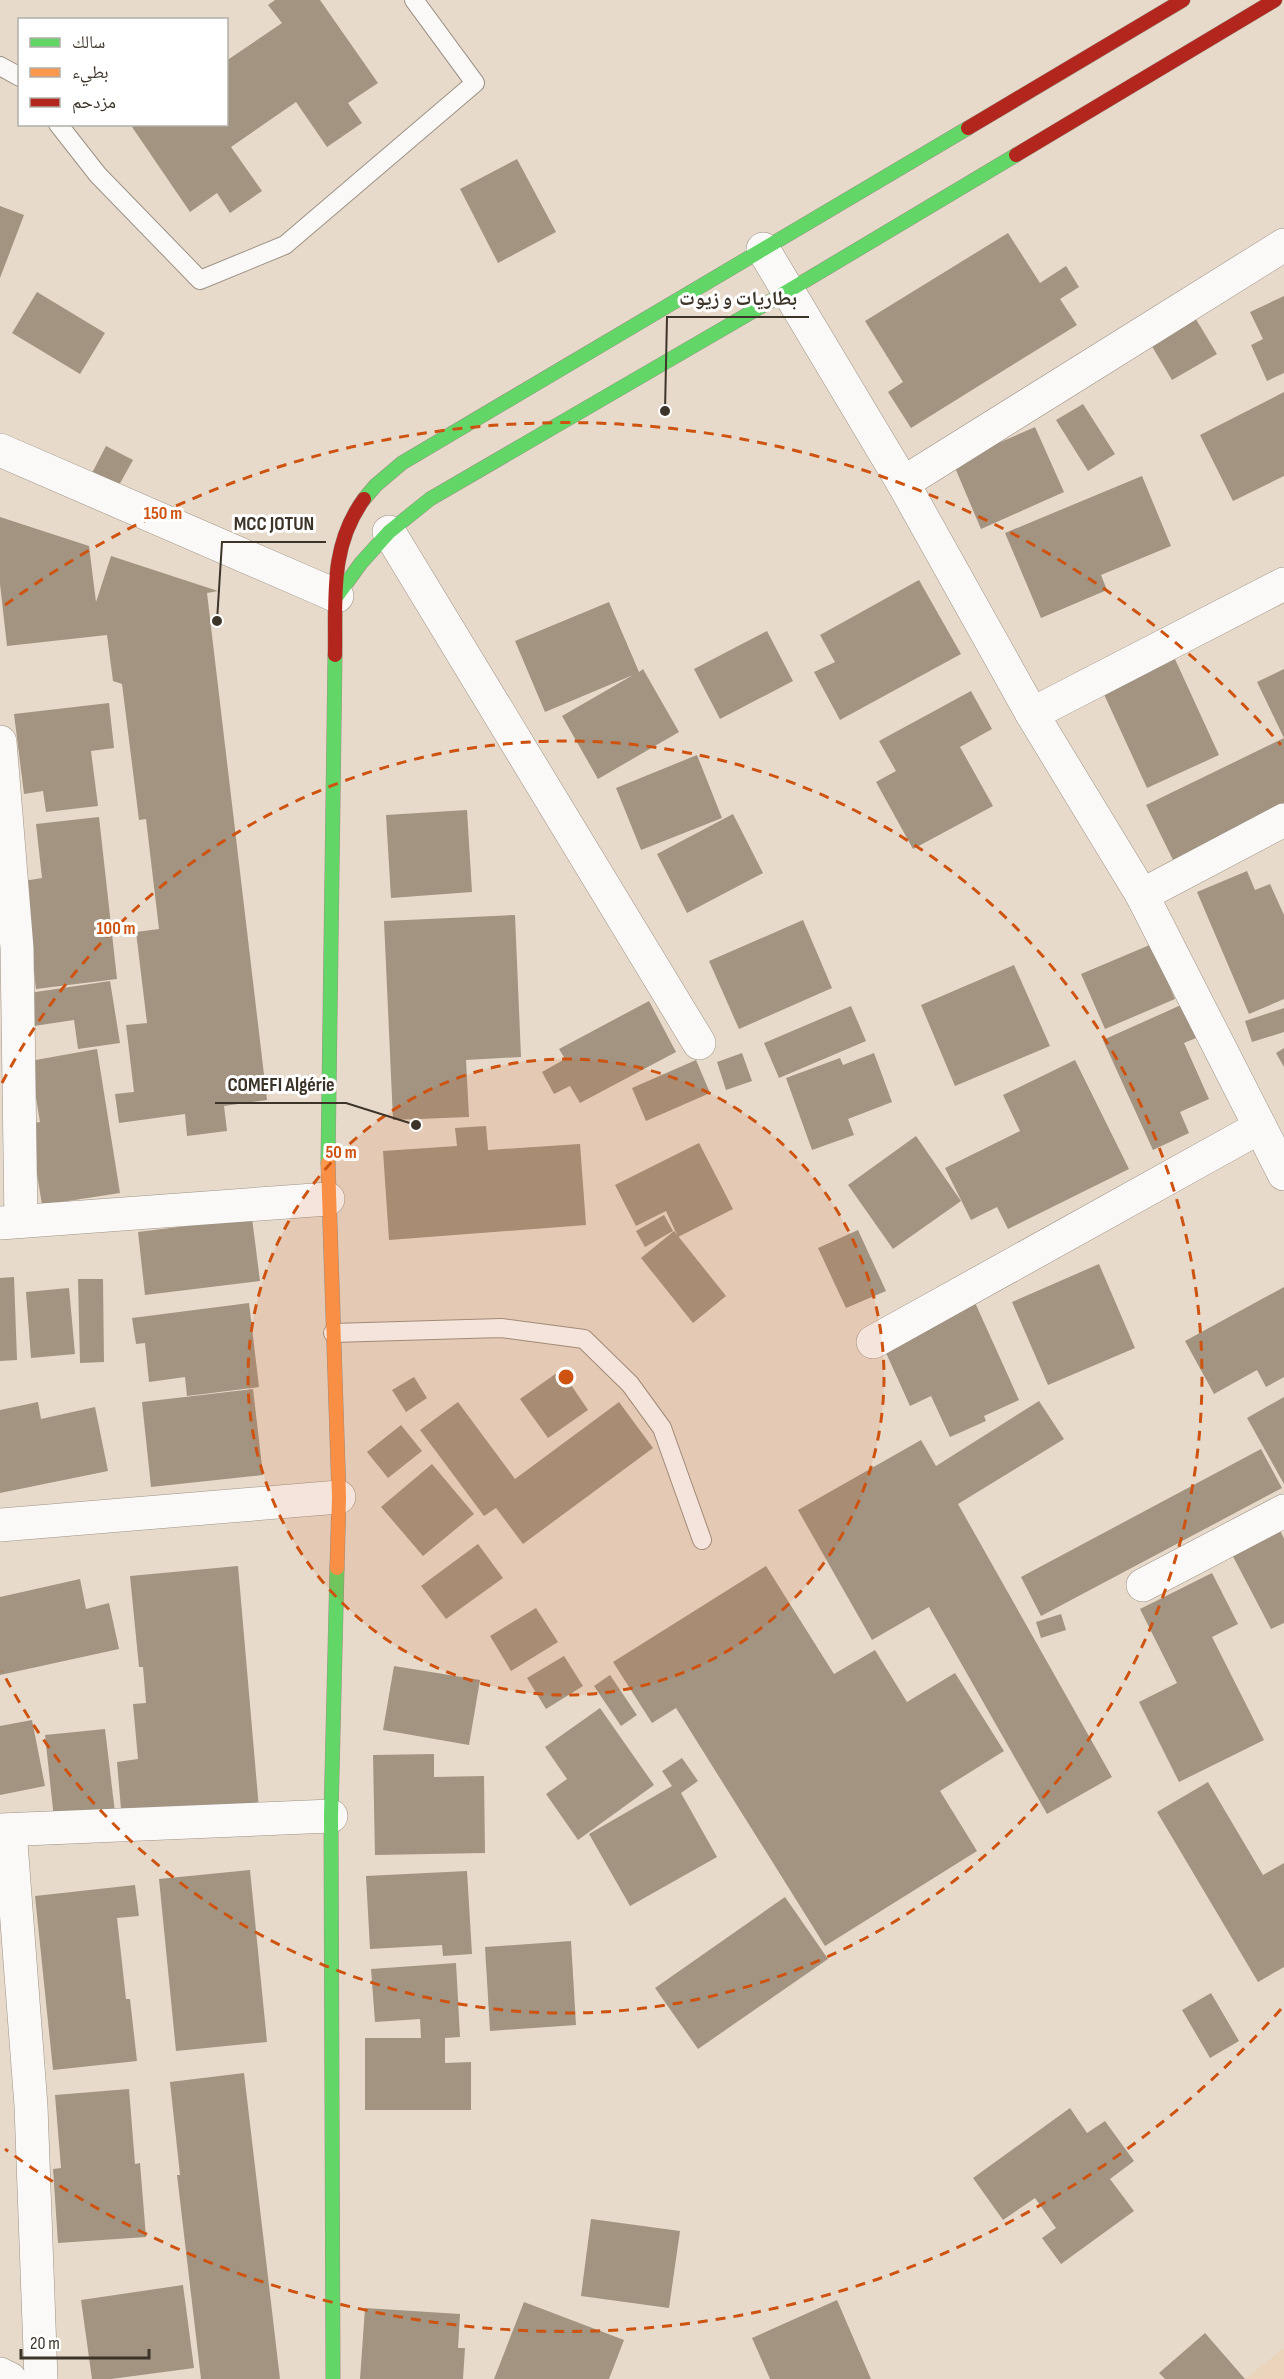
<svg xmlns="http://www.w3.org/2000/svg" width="1284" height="2379" viewBox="0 0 1284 2379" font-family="'Sofia Sans Condensed','Noto Naskh Arabic',sans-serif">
<rect width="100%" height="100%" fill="#e7dacb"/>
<polygon fill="#ead5bc" points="1284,2348 1284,2379 1245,2379"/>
<g fill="#a39481">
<polygon points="275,0 320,0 378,83 348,103 362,123 327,147 296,102 231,147 262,191 230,213 217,193 190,212 130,124 226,124 226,61 282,23 268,5"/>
<polygon points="517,159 556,232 498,263 460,189"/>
<polygon points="0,206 24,215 0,278"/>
<polygon points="1008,233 1040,283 1066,266 1079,287 1060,299 1077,325 911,428 888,392 903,382 865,321"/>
<polygon points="37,292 105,333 80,374 12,333"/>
<polygon points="1284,296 1284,373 1267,381 1251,345 1263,339 1250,312"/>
<polygon points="1191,311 1217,354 1172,380 1147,338"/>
<polygon points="1284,392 1284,476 1233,501 1200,435"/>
<polygon points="1083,404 1115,454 1088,471 1056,420"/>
<polygon points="1035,427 1064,492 981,529 953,463"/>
<polygon points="106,446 133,460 118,487 92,473"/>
<polygon points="1142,476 1171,546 1101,575 1107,590 1041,618 1005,533"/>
<polygon points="0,517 89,546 96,602 111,556 218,591 207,593 267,1100 224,1106 227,1131 187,1136 185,1114 119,1123 115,1094 134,1092 126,1025 147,1023 136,932 159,929 146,819 139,820 122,684 113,681 107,635 7,646 0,584"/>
<polygon points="919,580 961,654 840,720 814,672 835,662 820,635"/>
<polygon points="609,602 639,672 643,669 679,732 598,779 562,716 633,675 545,712 515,641"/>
<polygon points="767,631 793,681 720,719 694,669"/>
<polygon points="1174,657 1219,755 1147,788 1102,690"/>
<polygon points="1284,669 1284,738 1257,682"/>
<polygon points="971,691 992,729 960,747 993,806 913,849 876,782 896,771 879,741"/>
<polygon points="109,703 114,748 91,751 98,806 46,812 43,791 24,794 14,714"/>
<polygon points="1284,738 1284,813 1176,866 1146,805"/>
<polygon points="697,755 722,818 641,850 616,788"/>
<polygon points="467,810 472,892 391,898 386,815"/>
<polygon points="733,814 763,873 687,913 657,854"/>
<polygon points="99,817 117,979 36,989 24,881 42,878 36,824"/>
<polygon points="1247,871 1255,890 1270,884 1284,915 1284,999 1249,1014 1197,892"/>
<polygon points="515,915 521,1057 466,1060 469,1117 393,1120 384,921"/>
<polygon points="803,920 832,988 739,1029 709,961"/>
<polygon points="1152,944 1175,999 1105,1029 1081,974"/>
<polygon points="1014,965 1050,1046 955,1086 921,1005"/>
<polygon points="110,981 120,1043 78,1049 74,1020 34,1026 29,993"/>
<polygon points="649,1001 676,1052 580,1103 570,1086 554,1094 542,1072 565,1059 559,1049"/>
<polygon points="1181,1005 1196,1038 1184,1043 1209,1099 1180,1112 1189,1133 1153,1150 1103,1040"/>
<polygon points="851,1006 866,1041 779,1078 764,1043"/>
<polygon points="1284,1008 1284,1032 1252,1042 1245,1021"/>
<polygon points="1284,1048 1284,1067 1276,1053"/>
<polygon points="97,1049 120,1193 42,1205 29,1124 40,1122 30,1061"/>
<polygon points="742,1053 752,1081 726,1090 717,1062"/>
<polygon points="874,1053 892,1102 848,1119 854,1135 812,1150 786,1078 840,1058 843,1065"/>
<polygon points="696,1060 710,1093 646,1121 632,1088"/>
<polygon points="1075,1060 1129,1169 1008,1229 997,1207 971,1220 945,1168 1020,1131 1003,1095"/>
<polygon points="486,1126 488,1150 580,1144 586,1225 389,1240 383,1151 457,1146 455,1128"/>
<polygon points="916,1136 961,1201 893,1249 848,1185"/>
<polygon points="699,1143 733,1209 678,1237 666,1211 636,1226 615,1185"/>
<polygon points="664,1215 673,1231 645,1247 636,1231"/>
<polygon points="252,1218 260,1281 145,1295 138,1232"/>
<polygon points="858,1230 886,1291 846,1308 818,1248"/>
<polygon points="674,1231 726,1296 693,1323 641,1258"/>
<polygon points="1099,1264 1135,1348 1048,1385 1012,1302"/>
<polygon points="14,1277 17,1360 0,1361 0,1278"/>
<polygon points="78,1279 103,1279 104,1362 80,1363"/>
<polygon points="1284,1287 1284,1377 1266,1387 1257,1370 1214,1394 1185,1341"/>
<polygon points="69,1288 75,1354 31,1358 26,1292"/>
<polygon points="972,1296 1019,1400 984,1416 986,1421 950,1437 931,1396 910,1406 882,1344"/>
<polygon points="249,1303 259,1387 187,1396 185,1377 149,1382 145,1343 136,1344 132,1318"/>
<polygon points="561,1370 588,1410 548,1438 520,1399"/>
<polygon points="414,1377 427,1398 406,1412 392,1390"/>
<polygon points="253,1389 263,1475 151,1487 142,1402"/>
<polygon points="1284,1397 1284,1484 1247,1418"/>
<polygon points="1039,1401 1064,1439 958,1504 1112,1777 1047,1814 929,1607 872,1640 798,1510 921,1440 936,1466"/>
<polygon points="38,1402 41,1419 95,1407 108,1471 0,1493 0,1410"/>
<polygon points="458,1402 515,1479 619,1402 653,1448 523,1544 496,1508 484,1516 420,1430"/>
<polygon points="401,1425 422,1451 388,1478 367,1452"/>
<polygon points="1261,1449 1282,1488 1041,1616 1021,1577"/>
<polygon points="432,1464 474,1514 423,1556 381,1507"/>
<polygon points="1280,1530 1284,1539 1284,1623 1271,1629 1227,1545"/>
<polygon points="478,1544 503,1578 446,1619 421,1586"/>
<polygon points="238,1566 259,1809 122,1821 117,1762 138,1759 133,1704 146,1703 143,1667 139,1667 130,1576"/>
<polygon points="766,1566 834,1674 875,1650 907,1702 955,1673 1004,1751 940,1791 977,1851 825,1946 676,1708 652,1723 613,1662"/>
<polygon points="1212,1573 1238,1624 1212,1637 1264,1740 1179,1782 1139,1702 1177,1683 1140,1609"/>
<polygon points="80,1579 86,1609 109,1603 119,1649 0,1675 0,1597"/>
<polygon points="536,1608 558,1642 511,1671 490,1636"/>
<polygon points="1061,1614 1066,1630 1041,1638 1036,1622"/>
<polygon points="564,1656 583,1686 546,1709 527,1678"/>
<polygon points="394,1666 480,1680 469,1745 383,1730"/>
<polygon points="610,1675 637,1715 621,1726 594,1686"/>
<polygon points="600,1708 654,1785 578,1840 546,1794 567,1779 545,1747"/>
<polygon points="32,1720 45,1786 0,1795 0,1726"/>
<polygon points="105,1729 116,1821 55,1828 45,1735"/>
<polygon points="434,1754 434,1777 484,1776 485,1853 375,1855 373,1755"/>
<polygon points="682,1758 698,1781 681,1793 717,1857 630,1906 589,1834 672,1786 662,1771"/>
<polygon points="1208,1782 1263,1875 1284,1863 1284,1967 1258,1982 1157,1812"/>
<polygon points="250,1870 267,2042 176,2051 159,1879"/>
<polygon points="467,1871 472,1954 443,1956 442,1945 370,1949 366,1876"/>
<polygon points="135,1885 139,1916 117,1918 126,1999 130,1999 137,2061 53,2070 35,1896"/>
<polygon points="785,1897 828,1959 698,2049 655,1988"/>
<polygon points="571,1941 576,2025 490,2031 485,1947"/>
<polygon points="456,1963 460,2037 445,2038 445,2063 471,2062 471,2110 365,2110 365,2038 421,2038 420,2019 375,2022 371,1969"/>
<polygon points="1211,1993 1239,2041 1210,2058 1182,2010"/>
<polygon points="244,2073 280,2379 201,2379 177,2175 180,2175 170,2082"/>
<polygon points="129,2089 135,2164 140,2163 146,2237 58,2243 53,2169 61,2168 55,2095"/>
<polygon points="1070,2108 1087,2133 1105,2121 1134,2161 1110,2179 1134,2211 1061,2264 1042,2238 1056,2228 1035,2198 1003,2220 973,2178"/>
<polygon points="591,2219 680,2231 669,2308 581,2296"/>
<polygon points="183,2285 194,2368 111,2379 92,2379 81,2300"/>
<polygon points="837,2300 871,2379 770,2379 752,2338"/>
<polygon points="524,2302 624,2340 609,2379 494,2379"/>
<polygon points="365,2308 460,2314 458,2348 465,2348 463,2379 360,2379"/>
<polygon points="1205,2333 1245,2379 1165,2379 1159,2373"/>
</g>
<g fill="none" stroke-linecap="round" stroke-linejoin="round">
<defs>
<g id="lane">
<polyline points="0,66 20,77"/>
<polyline points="58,124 98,175 200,280 285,245 475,83 414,0"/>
<polyline points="333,1333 501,1328 584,1339 630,1384 662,1428 702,1540"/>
</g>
<g id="street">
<polyline points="763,249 903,483 1032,714 1142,895 1284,1174"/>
<polyline points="0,450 337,596"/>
<polyline points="903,483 1284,245"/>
<polyline points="389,532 699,1043"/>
<polyline points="1032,714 1284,584"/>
<polyline points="0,742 17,948 21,1221"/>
<polyline points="1142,895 1284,820"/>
<polyline points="0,1223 328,1199"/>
<polyline points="873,1342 1260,1127"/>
<polyline points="0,1525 339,1497"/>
<polyline points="1143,1585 1284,1511"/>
<polyline points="0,1830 331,1816"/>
<polyline points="10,1830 31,2106 41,2379"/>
<polyline points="0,2374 10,2379"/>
</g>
<g id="fast">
<polyline points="364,499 376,485 402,463 968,128"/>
<polyline points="337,596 361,563 389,532 430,499 788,291 1016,155"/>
<polyline points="328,1163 335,655"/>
<polyline points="333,2379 331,1816 337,1568"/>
</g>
<polyline id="slow" points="328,1163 339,1497 337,1568"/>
<g id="jam">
<polyline points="968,128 1183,0"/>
<polyline points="1016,155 1275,0"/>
<path d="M335,655C336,599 329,547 364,499"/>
</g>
</defs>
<use href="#lane" stroke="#9c9286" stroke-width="20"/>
<use href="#street" stroke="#9c9286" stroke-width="34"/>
<use href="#fast" stroke="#9c9286" stroke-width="15"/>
<use href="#slow" stroke="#9c9286" stroke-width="15"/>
<use href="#jam" stroke="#9c9286" stroke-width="15"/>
<use href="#lane" stroke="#fbf9f7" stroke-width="18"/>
<use href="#street" stroke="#fbf9f7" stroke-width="33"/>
<use href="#fast" stroke="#63d668" stroke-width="14"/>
<use href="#slow" stroke="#ff974d" stroke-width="14"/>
<use href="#jam" stroke="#b3261e" stroke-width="14"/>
</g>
<circle cx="566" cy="1377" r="318" fill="#ce5310" fill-opacity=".12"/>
<g fill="none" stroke="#ce5310" stroke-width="3" stroke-dasharray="10 8">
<circle cx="566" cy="1377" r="318"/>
<path d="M2 1083A636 636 0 1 1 2 1671"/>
<path d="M1281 2009A954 954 0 0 1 5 2149M5 605A954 954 0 0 1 1281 745"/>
</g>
<circle cx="566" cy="1377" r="9" fill="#ce5310" stroke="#fff" stroke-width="3"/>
<g font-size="18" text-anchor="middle" font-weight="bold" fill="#ce5310" stroke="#fff" stroke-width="6" stroke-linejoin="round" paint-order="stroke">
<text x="163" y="519">150 m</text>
<text x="116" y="934">100 m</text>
<text x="341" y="1158">50 m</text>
</g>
<path fill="none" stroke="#3d3429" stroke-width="2" d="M665 411L667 317H809M217 621L222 542H326M416 1125L346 1103H215"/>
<g fill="#3d3429" stroke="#fff" stroke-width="2">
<circle cx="665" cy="411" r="6"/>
<circle cx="217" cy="621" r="6"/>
<circle cx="416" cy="1125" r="6"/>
</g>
<g font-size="20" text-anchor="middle" font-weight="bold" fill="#3d3429" stroke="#fff" stroke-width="6" stroke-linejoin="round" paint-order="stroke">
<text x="738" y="305">بطاريات و زيوت</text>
<text x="274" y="530">MCC JOTUN</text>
<text x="281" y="1091">COMEFI Algérie</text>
</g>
<rect x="18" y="18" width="210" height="108" fill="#ffffff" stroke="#b1aea9" stroke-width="1.5"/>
<rect x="30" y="38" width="30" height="9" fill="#63d668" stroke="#b1aea9" stroke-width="1.5"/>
<text x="72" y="48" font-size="18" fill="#3d3429">سالك</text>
<rect x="30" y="68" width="30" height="9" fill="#ff974d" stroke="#b1aea9" stroke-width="1.5"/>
<text x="72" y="78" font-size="18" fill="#3d3429">بطيء</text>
<rect x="30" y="98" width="30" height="9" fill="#b3261e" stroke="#b1aea9" stroke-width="1.5"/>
<text x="72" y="108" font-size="18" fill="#3d3429">مزدحم</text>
<path d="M21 2349v9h128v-9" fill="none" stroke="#3d3429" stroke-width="3"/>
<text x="30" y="2349" font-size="18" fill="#3d3429" stroke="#ffffff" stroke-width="4.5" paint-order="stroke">20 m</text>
</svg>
